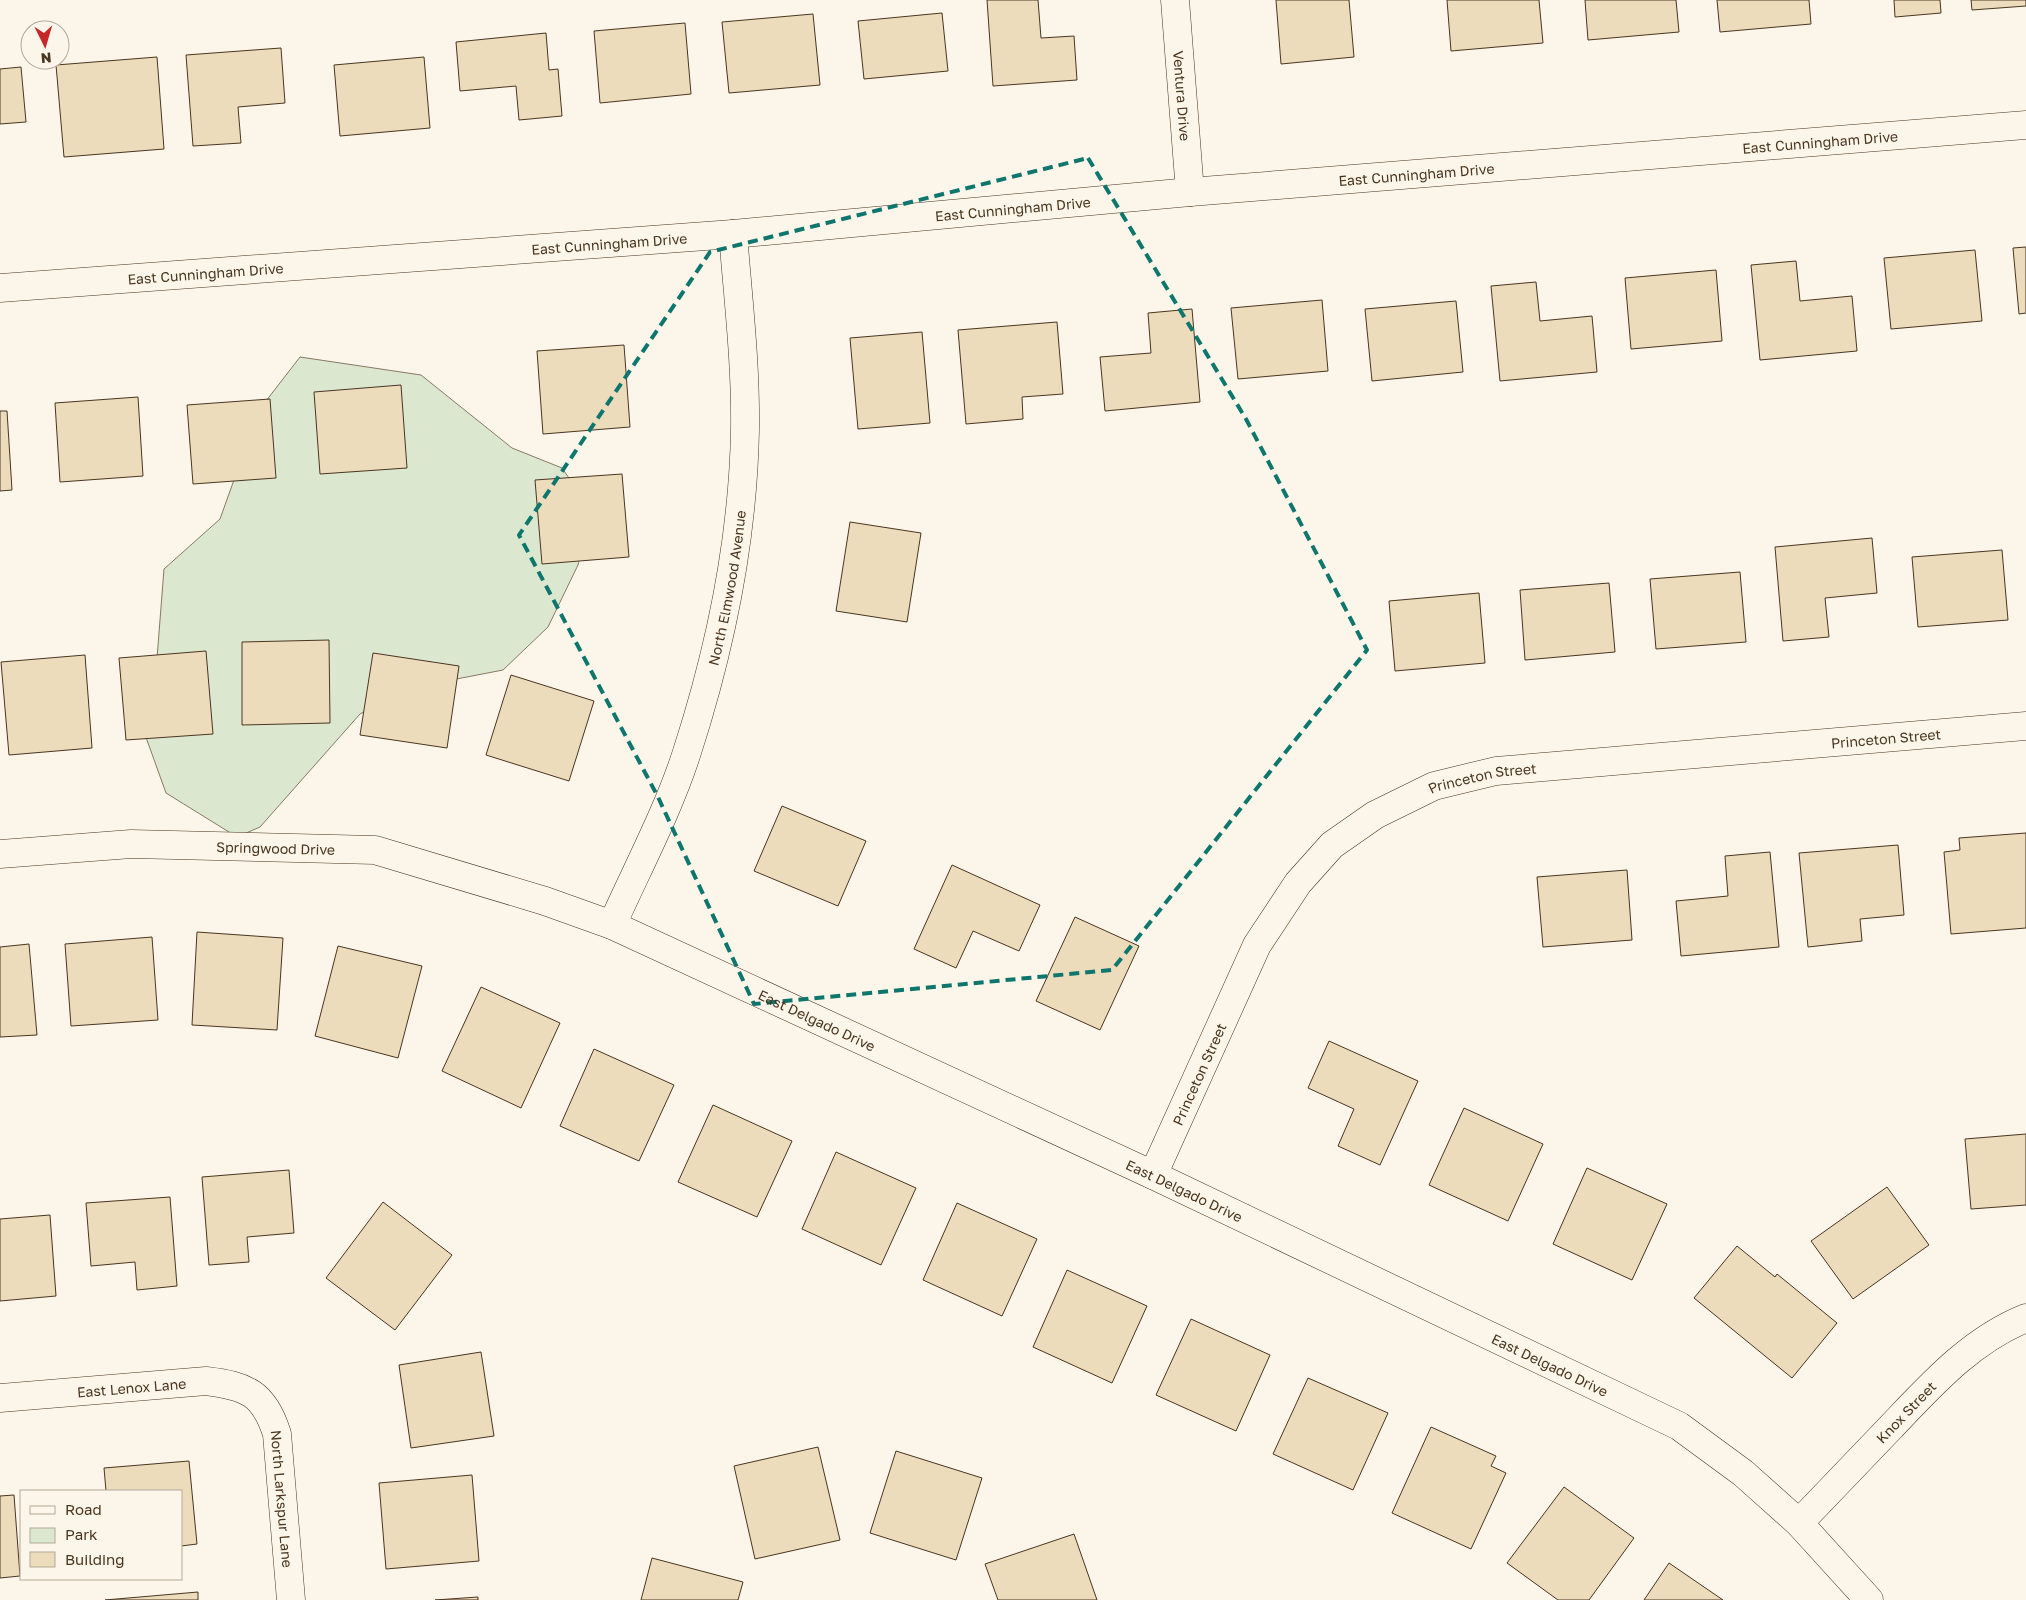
<svg xmlns="http://www.w3.org/2000/svg" width="2026" height="1600" viewBox="0 0 2026 1600" font-family="'Golos Text',sans-serif">
<rect width="100%" height="100%" fill="#fbf6e9"/>
<polygon fill="#dce7d0" stroke="#887966" points="300,357 421,375 512,448 562,468 578,491 596,490 578,565 548,627 503,670 410,688 360,714 260,827 237,837 166,793 143,729 156,671 164,569 220,519 259,410"/>
<g fill="#ecdcbc" stroke="#4a3520">
<polygon points="987,0 1038,0 1041,38 1074,36 1077,80 993,86"/>
<polygon points="1276,0 1349,0 1354,57 1281,64"/>
<polygon points="1447,0 1539,0 1543,43 1451,51"/>
<polygon points="1585,0 1676,0 1679,32 1588,40"/>
<polygon points="1717,0 1809,0 1811,24 1720,32"/>
<polygon points="1894,0 1940,0 1941,13 1895,17"/>
<polygon points="1971,0 2026,0 2026,6 1972,10"/>
<polygon points="942,13 948,71 864,79 858,21"/>
<polygon points="813,14 820,85 729,93 722,22"/>
<polygon points="685,23 691,94 600,103 594,31"/>
<polygon points="546,33 549,70 558,69 562,116 519,120 516,86 460,91 456,42"/>
<polygon points="281,48 285,103 238,107 241,143 193,146 186,55"/>
<polygon points="157,57 164,149 64,157 56,65"/>
<polygon points="424,57 430,128 340,136 334,65"/>
<polygon points="21,67 26,122 0,124 0,69"/>
<polygon points="2026,247 2026,313 2019,314 2013,248"/>
<polygon points="1975,250 1982,321 1891,329 1884,258"/>
<polygon points="1796,261 1800,301 1852,296 1857,351 1760,360 1751,265"/>
<polygon points="1716,270 1722,341 1631,349 1625,278"/>
<polygon points="1536,282 1540,321 1592,316 1597,372 1500,381 1491,286"/>
<polygon points="1322,300 1328,371 1238,379 1231,308"/>
<polygon points="1456,301 1463,372 1372,381 1365,309"/>
<polygon points="1192,309 1200,402 1105,411 1100,357 1151,353 1148,313"/>
<polygon points="1057,322 1063,394 1022,397 1023,419 966,424 958,330"/>
<polygon points="922,332 930,423 858,429 850,338"/>
<polygon points="624,345 630,427 543,434 537,351"/>
<polygon points="401,385 407,468 320,474 314,392"/>
<polygon points="138,397 143,476 60,482 55,403"/>
<polygon points="270,399 276,478 193,484 187,405"/>
<polygon points="0,411 7,411 12,490 0,491"/>
<polygon points="622,474 629,557 542,564 535,480"/>
<polygon points="850,522 921,533 907,622 836,611"/>
<polygon points="1872,538 1877,593 1825,598 1829,637 1783,641 1775,547"/>
<polygon points="2002,550 2008,620 1918,627 1912,557"/>
<polygon points="1740,572 1746,642 1656,649 1650,579"/>
<polygon points="1609,583 1615,652 1525,660 1520,590"/>
<polygon points="1479,593 1485,663 1395,671 1389,601"/>
<polygon points="329,640 330,723 242,725 242,642"/>
<polygon points="206,651 213,734 126,740 119,658"/>
<polygon points="373,653 459,666 447,748 360,735"/>
<polygon points="85,655 92,748 9,755 1,662"/>
<polygon points="511,675 594,701 569,781 486,755"/>
<polygon points="782,806 866,841 838,906 754,871"/>
<polygon points="2026,833 2026,928 1951,934 1944,852 1960,850 1959,838"/>
<polygon points="1898,845 1904,915 1860,919 1862,941 1808,947 1799,853"/>
<polygon points="1770,852 1779,947 1681,956 1676,901 1728,896 1725,856"/>
<polygon points="952,865 1040,905 1019,951 973,931 956,968 914,949"/>
<polygon points="1627,870 1632,940 1543,947 1537,877"/>
<polygon points="1075,917 1139,946 1100,1030 1036,1001"/>
<polygon points="197,932 283,938 277,1030 192,1025"/>
<polygon points="152,937 158,1020 71,1026 65,944"/>
<polygon points="29,944 37,1035 0,1037 0,947"/>
<polygon points="338,946 422,966 398,1058 315,1036"/>
<polygon points="481,987 560,1023 521,1108 442,1071"/>
<polygon points="1329,1041 1418,1081 1380,1165 1338,1146 1354,1109 1308,1088"/>
<polygon points="594,1049 674,1085 639,1161 560,1126"/>
<polygon points="713,1105 792,1141 757,1217 678,1182"/>
<polygon points="1464,1108 1543,1144 1508,1221 1429,1185"/>
<polygon points="2026,1134 2026,1205 1971,1209 1965,1139"/>
<polygon points="836,1152 916,1188 881,1265 802,1229"/>
<polygon points="1587,1168 1667,1204 1632,1280 1553,1244"/>
<polygon points="289,1170 294,1233 247,1237 249,1262 209,1265 202,1177"/>
<polygon points="1887,1187 1929,1245 1853,1299 1811,1241"/>
<polygon points="170,1197 177,1286 137,1290 135,1262 91,1266 86,1203"/>
<polygon points="383,1202 452,1255 395,1330 326,1278"/>
<polygon points="957,1203 1037,1239 1002,1316 923,1280"/>
<polygon points="50,1215 56,1296 0,1301 0,1219"/>
<polygon points="1737,1246 1775,1277 1777,1274 1837,1323 1792,1378 1694,1298"/>
<polygon points="1067,1270 1147,1306 1112,1383 1033,1347"/>
<polygon points="1191,1319 1270,1355 1236,1431 1156,1395"/>
<polygon points="481,1352 494,1436 411,1448 399,1365"/>
<polygon points="1308,1378 1388,1413 1353,1490 1273,1454"/>
<polygon points="1431,1427 1496,1456 1491,1466 1506,1473 1471,1549 1392,1513"/>
<polygon points="818,1447 840,1540 755,1559 734,1466"/>
<polygon points="896,1451 982,1478 956,1560 870,1533"/>
<polygon points="189,1461 197,1544 181,1546 181,1491 106,1491 104,1468"/>
<polygon points="472,1475 479,1561 386,1569 379,1483"/>
<polygon points="1564,1487 1634,1538 1589,1600 1558,1600 1507,1563"/>
<polygon points="14,1495 20,1576 0,1578 0,1496"/>
<polygon points="1074,1534 1097,1600 998,1600 985,1564"/>
<polygon points="652,1558 743,1582 738,1600 641,1600"/>
<polygon points="1669,1563 1723,1600 1644,1600"/>
<polygon points="198,1592 198,1600 105,1600"/>
<polygon points="478,1597 478,1600 435,1600"/>
</g>
<g fill="none" stroke-linecap="round" stroke-linejoin="round">
<defs>
<g id="minor">
<path id="s1" d="M1175,0L1190,192"/>
<path id="s2" d="M0,288L733,234L1190,192L2026,125"/>
<path id="s3" d="M0,854L131,844L375,850L545,901L612,925L1153,1175L1679,1426L1743,1473L1799,1523L1869,1600"/>
<path id="s4" d="M612,925C637,869 669,809 687,752C721,647 743,539 745,430C746,364 738,298 733,234"/>
<path id="s5" d="M1153,1175L1257,945L1298,883L1332,845L1375,815L1434,786L1496,771L2026,726"/>
<path id="s6" d="M0,1398L206,1381C247,1386 264,1393 277,1434L291,1600"/>
<path id="s7" d="M1799,1523C1830,1491 1860,1459 1891,1427C1931,1385 1971,1340 2026,1318"/>
</g>
</defs>
<use href="#minor" stroke="#4a3520" stroke-width="29"/>
<use href="#minor" stroke="#fbf6e9" stroke-width="28"/>
</g>
<path fill="none" stroke="#0f766e" stroke-width="4" stroke-dasharray="10 6" stroke-linejoin="round" d="M1088,158L1246,419L1367,650L1112,970L754,1004L658,797L519,535L710,252Z"/>
<g text-anchor="middle" dominant-baseline="central" stroke-width="4" stroke-linejoin="round" paint-order="stroke">
<g font-size="14" fill="#4a3520" stroke="#fbf6e9">
<text stroke="none"><textPath href="#s1" startOffset="96">Ventura Drive</textPath></text>
<text stroke="none"><textPath href="#s2" startOffset="1826">East Cunningham Drive</textPath></text>
<text stroke="none"><textPath href="#s2" startOffset="1421">East Cunningham Drive</textPath></text>
<text stroke="none"><textPath href="#s2" startOffset="1016">East Cunningham Drive</textPath></text>
<text stroke="none"><textPath href="#s2" startOffset="611">East Cunningham Drive</textPath></text>
<text stroke="none"><textPath href="#s2" startOffset="206">East Cunningham Drive</textPath></text>
<text stroke="none"><textPath href="#s4" startOffset="358">North Elmwood Avenue</textPath></text>
<text stroke="none"><textPath href="#s5" startOffset="951">Princeton Street</textPath></text>
<text stroke="none"><textPath href="#s5" startOffset="545">Princeton Street</textPath></text>
<text stroke="none"><textPath href="#s3" startOffset="276">Springwood Drive</textPath></text>
<text stroke="none"><textPath href="#s3" startOffset="850">East Delgado Drive</textPath></text>
<text stroke="none"><textPath href="#s5" startOffset="111">Princeton Street</textPath></text>
<text stroke="none"><textPath href="#s3" startOffset="1255">East Delgado Drive</textPath></text>
<text stroke="none"><textPath href="#s3" startOffset="1660">East Delgado Drive</textPath></text>
<text stroke="none"><textPath href="#s6" startOffset="132">East Lenox Lane</textPath></text>
<text stroke="none"><textPath href="#s7" startOffset="154">Knox Street</textPath></text>
<text stroke="none"><textPath href="#s6" startOffset="368">North Larkspur Lane</textPath></text>
</g>
</g>
<rect x="20" y="1490" width="162" height="90" fill="#fbf6e9" stroke="#b4a999"/>
<rect x="30" y="1506" width="25" height="8" fill="#fbf6e9" stroke="#b4a999"/>
<text x="65" y="1515" font-size="15" fill="#4a3520">Road</text>
<rect x="30" y="1528" width="25" height="15" fill="#dce7d0" stroke="#b4a999"/>
<text x="65" y="1540" font-size="15" fill="#4a3520">Park</text>
<rect x="30" y="1552" width="25" height="15" fill="#ecdcbc" stroke="#b4a999"/>
<text x="65" y="1565" font-size="15" fill="#4a3520">Building</text>
<g transform="translate(45 45) rotate(175)"><circle r="24" fill="#fbf6e9" stroke="#b4a999"/>
<path d="M0-4L9 19L0 12L-9 19Z" fill="#c62828"/>
<text y="-8" font-size="14" font-weight="bold" text-anchor="middle" fill="#4a3520">N</text>
</g>
</svg>
